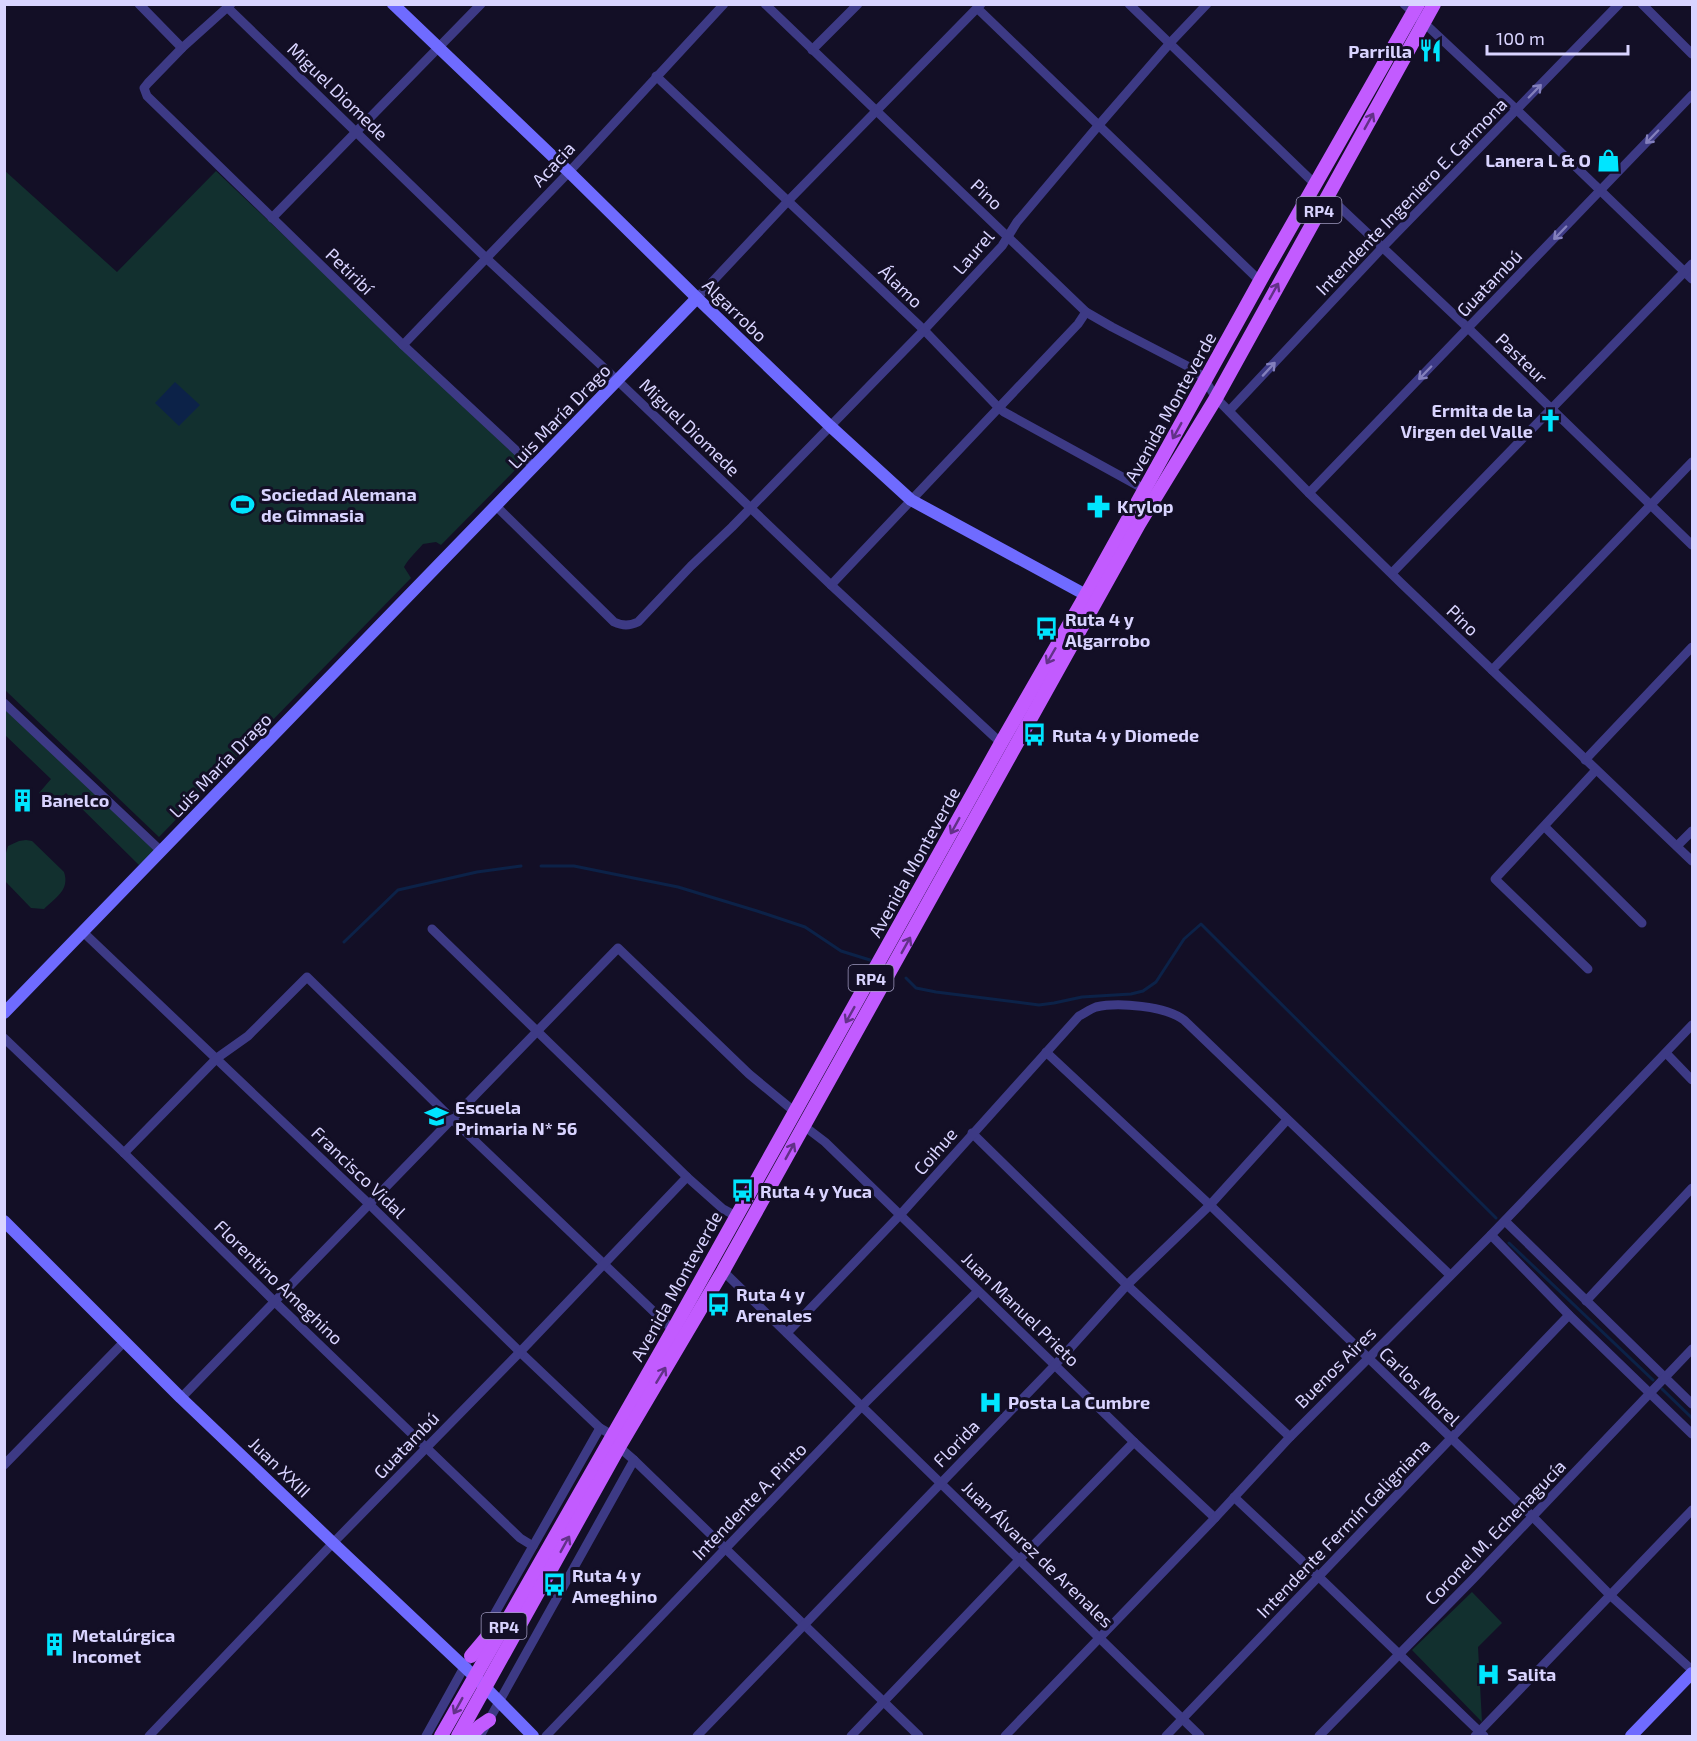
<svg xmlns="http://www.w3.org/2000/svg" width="1697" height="1741" viewBox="0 0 1697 1741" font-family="'Exo 2',sans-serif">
<rect width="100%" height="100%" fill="#130f26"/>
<g fill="#12302f">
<path d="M4,170L117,272L216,171L519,459L520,465L441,545L436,542L423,544C416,552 409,558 404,567L411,578L159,837L5,690Z"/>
<polygon points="4,706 155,850 139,865 66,793 52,806 49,804 51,802 39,793 51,779 5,735"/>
<path d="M26,840L32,841L64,872C70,890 56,897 44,909L31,908L5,881V852L6,853L8,846L19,841Z"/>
<polygon points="1472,1592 1502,1623 1478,1647 1482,1722 1412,1650"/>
</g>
<polygon fill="#0c2248" points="175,382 200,405 179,426 155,403"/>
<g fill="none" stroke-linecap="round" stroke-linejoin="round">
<g stroke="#0c2248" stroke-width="3">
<polyline points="541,866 574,866 678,887 757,911 805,927 841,951 870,960"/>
<polyline points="344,942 398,890 477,872 521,866"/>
<polyline points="906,978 916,988 936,992 1039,1005 1054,1003 1082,997 1131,994 1143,991 1156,982 1184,939 1201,924 1496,1218"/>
<polyline points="1509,1243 1653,1380"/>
<polyline points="1662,1389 1692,1418"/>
</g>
<g stroke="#3d3a85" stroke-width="9">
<polyline points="139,4 182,48"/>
<polyline points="231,4 182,48 148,83 144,88 147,96 403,345 534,467"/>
<polyline points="765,4 1086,312 1112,327 1195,370 1205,380 1216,398 1309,493 1401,583 1692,861"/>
<polyline points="1129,4 1316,185"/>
<polyline points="1404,4 1517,110 1692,279"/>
<polyline points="1642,4 1692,54"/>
<polyline points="228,8 486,258 618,381 831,585 1001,743"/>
<polyline points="977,8 1260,281"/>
<polyline points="812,50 858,4"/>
<polyline points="656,76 924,330 998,407 1004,412 1144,489"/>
<polyline points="1327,195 1468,328 1692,545"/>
<polyline points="272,218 481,4"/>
<polyline points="697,298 788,201 981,4"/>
<polyline points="403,345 569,172 724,4"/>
<polyline points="1229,411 1382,248 1619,4"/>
<polyline points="1309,493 1692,95"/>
<path d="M496,506L614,622C623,626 629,626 638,622L691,566L732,527L924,330L1002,246L1017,222L1098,126L1170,43L1207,4"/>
<polyline points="1392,573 1692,264"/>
<polyline points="831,585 1078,324 1086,312"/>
<polyline points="1492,670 1692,462"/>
<polyline points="4,703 161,851"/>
<polyline points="1585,760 1692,647"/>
<polyline points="1545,827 1642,923"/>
<polyline points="1677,846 1692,831"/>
<polyline points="432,929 687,1177 723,1209 736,1216"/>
<polyline points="83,932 369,1204 520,1352 600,1428 612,1435"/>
<polyline points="1588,969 1495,879 1596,770"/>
<polyline points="4,1038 124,1153 275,1302 520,1538 533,1546"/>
<polyline points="1046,1052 1210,1205 1532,1516 1611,1596 1692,1670"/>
<polyline points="1666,1053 1692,1080"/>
<polyline points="804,1126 825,1142 1134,1442 1215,1518"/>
<polyline points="972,1133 1127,1285 1290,1437"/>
<polyline points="124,1153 217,1058 248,1036 307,977 452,1119 673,1330"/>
<polyline points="1505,1221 1692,1404"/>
<polyline points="1491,1235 1569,1315 1692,1434"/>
<polyline points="723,1271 1200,1736"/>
<polyline points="1586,1301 1692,1188"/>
<path d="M787,1333L900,1215L1079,1016C1085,1013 1090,1009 1096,1007C1118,1002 1166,1006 1184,1020L1450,1275"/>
<polyline points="181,1398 618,948 749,1074 795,1112"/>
<polyline points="619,1447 634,1460 919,1736"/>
<polyline points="4,1465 124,1342"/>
<polyline points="1234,1497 1318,1576 1484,1736"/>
<polyline points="486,1629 600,1428"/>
<polyline points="149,1736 333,1543 520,1352 687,1177"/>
<polyline points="426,1736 467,1662"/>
<polyline points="480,1736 634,1460"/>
<polyline points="546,1736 861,1407 978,1291"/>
<polyline points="697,1736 1055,1365 1127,1285 1210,1205 1287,1120"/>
<polyline points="851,1736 1019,1560 1134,1442"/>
<polyline points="1005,1736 1215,1518 1290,1437 1491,1235 1692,1025"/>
<polyline points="1166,1736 1569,1315"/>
<polyline points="1319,1736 1473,1579 1692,1349"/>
<polyline points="1475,1736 1692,1510"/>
</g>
<g stroke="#6f6bff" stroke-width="12">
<polyline points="393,4 569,172 697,298 830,426 911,500 1086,595"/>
<polyline points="4,1013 697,298"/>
<polyline points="4,1221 181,1398 333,1543 474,1676 533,1736"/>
<polyline points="1631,1736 1692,1673"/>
</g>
<g stroke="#c25bff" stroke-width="14">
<polyline points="471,1656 487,1637 494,1626"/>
<polyline points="441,1736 673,1330 1001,743 1086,595 1260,281 1418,4"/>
<polyline points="458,1736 619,1447 723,1271 1139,524 1216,398 1434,4"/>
<polyline points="470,1736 480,1726 489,1720"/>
</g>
</g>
<defs><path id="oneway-shaft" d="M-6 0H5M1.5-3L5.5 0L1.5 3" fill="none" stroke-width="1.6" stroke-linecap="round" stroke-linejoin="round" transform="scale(1.5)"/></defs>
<g stroke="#837fbc">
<use href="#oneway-shaft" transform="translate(1535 91) rotate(-46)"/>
<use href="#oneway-shaft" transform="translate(1652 137) rotate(134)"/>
<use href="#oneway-shaft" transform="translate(1560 233) rotate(134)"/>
<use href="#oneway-shaft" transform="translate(1269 369) rotate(-47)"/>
<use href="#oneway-shaft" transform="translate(1425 373) rotate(134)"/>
</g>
<g stroke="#623188">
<use href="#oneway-shaft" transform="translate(1369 121) rotate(-61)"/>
<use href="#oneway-shaft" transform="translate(1274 291) rotate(-61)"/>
<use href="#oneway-shaft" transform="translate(1177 431) rotate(119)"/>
<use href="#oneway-shaft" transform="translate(1051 656) rotate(120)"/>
<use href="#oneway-shaft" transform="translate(955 826) rotate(119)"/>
<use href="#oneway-shaft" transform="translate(906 945) rotate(-61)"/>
<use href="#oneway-shaft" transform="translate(850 1015) rotate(119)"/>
<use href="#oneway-shaft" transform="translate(790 1151) rotate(-61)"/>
<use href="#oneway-shaft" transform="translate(661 1375) rotate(-59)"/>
<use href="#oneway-shaft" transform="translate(565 1544) rotate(-61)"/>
<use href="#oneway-shaft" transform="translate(458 1706) rotate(119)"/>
</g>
<defs>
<symbol id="restaurant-bare" viewBox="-9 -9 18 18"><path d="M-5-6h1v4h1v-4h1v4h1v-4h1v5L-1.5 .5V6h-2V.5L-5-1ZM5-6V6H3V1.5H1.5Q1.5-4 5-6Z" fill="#00e5ff" stroke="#130f26" stroke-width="2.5" paint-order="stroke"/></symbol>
<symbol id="shop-bare" viewBox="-9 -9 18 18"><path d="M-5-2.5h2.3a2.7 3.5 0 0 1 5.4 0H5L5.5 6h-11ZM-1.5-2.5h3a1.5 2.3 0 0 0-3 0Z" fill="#00e5ff" stroke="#130f26" stroke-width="2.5" paint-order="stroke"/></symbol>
<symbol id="church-bare" viewBox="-9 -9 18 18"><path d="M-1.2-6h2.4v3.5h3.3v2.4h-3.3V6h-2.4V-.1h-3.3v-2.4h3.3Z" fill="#00e5ff" stroke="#130f26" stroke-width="2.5" paint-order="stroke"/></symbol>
<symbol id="stadium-bare" viewBox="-9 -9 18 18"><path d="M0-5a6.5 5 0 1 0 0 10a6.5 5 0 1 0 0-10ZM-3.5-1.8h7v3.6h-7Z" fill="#00e5ff" stroke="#130f26" stroke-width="2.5" paint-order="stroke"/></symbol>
<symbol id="pharmacy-bare" viewBox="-9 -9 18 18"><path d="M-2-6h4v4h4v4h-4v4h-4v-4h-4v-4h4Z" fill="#00e5ff" stroke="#130f26" stroke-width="2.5" paint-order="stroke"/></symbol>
<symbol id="bus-bare" viewBox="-9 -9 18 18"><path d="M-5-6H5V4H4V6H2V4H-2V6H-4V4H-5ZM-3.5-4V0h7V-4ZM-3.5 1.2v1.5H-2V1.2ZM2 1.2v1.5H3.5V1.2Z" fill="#00e5ff" stroke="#130f26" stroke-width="2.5" paint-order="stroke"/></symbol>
<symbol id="building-bare" viewBox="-9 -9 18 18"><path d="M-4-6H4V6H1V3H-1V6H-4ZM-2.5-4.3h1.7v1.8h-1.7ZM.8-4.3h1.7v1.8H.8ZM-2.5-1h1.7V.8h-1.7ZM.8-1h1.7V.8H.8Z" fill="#00e5ff" stroke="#130f26" stroke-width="2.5" paint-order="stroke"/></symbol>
<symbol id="school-bare" viewBox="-9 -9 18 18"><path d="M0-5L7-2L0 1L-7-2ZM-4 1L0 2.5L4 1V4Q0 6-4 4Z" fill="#00e5ff" stroke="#130f26" stroke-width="2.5" paint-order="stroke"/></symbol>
<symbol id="hospital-bare" viewBox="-9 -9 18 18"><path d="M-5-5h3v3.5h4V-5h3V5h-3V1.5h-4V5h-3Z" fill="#00e5ff" stroke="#130f26" stroke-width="2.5" paint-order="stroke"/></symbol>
</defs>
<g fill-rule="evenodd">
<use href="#restaurant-bare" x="1414" y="34" width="33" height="33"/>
<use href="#shop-bare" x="1592" y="144" width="33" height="33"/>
<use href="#church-bare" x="1534" y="404" width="33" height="33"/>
<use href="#stadium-bare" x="226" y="488" width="33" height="33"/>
<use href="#pharmacy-bare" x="1082" y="490" width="33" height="33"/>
<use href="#bus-bare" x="1030" y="612" width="33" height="33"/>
<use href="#bus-bare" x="1018" y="718" width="33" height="33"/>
<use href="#building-bare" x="6" y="784" width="33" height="33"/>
<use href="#school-bare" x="420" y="1100" width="33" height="33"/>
<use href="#bus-bare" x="726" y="1174" width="33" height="33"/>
<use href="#bus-bare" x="702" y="1288" width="33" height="33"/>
<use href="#hospital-bare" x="974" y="1386" width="33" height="33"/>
<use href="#bus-bare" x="538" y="1568" width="33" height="33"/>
<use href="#building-bare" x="38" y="1628" width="33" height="33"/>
<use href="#hospital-bare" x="1472" y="1658" width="33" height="33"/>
</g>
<g text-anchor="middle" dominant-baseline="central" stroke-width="6" stroke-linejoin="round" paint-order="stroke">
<g fill="#130f26" stroke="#9e99be" stroke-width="1.5">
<rect x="1296.5" y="197" width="45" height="26" rx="4.5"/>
<rect x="848.5" y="965" width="45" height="26" rx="4.5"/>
<rect x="481.5" y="1613" width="45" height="26" rx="4.5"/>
</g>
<g font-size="16" font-weight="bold" fill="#d9d4ff">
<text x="1319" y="210">RP4</text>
<text x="871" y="978">RP4</text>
<text x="504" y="1626">RP4</text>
</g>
<g font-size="18" font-weight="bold" fill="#d9d4ff" stroke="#130f26" text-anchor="start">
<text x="1412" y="51" text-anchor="end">Parrilla</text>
<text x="1591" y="160" text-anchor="end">Lanera L &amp; O</text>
<text x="1533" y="410" text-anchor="end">Ermita de la<tspan x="1533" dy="21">Virgen del Valle</tspan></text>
<text x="261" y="494">Sociedad Alemana<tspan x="261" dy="21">de Gimnasia</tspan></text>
<text x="1117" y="506">Krylop</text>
<text x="1065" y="619">Ruta 4 y<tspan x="1065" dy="21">Algarrobo</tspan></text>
<text x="1052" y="735">Ruta 4 y Diomede</text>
<text x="41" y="800">Banelco</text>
<text x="455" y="1107">Escuela<tspan x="455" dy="21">Primaria N* 56</tspan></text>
<text x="760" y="1191">Ruta 4 y Yuca</text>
<text x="736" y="1294">Ruta 4 y<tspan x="736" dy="21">Arenales</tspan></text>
<text x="1008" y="1402">Posta La Cumbre</text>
<text x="572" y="1575">Ruta 4 y<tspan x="572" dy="21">Ameghino</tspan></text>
<text x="72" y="1635">Metalúrgica<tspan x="72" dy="21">Incomet</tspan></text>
<text x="1507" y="1674">Salita</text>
</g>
<g font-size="18" fill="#d9d4ff" stroke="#130f26">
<text transform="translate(338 91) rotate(44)">Miguel Diomede</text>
<text transform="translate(553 164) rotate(-47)">Acacia</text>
<text transform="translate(987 194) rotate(43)">Pino</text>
<text transform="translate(1411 196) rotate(-46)">Intendente Ingeniero E. Carmona</text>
<text transform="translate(973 252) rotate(-49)">Laurel</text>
<text transform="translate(350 271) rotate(44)">Petiribí</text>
<text transform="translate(1489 283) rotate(-46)">Guatambú</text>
<text transform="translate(901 286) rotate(44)">Álamo</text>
<text transform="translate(735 310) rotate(44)">Algarrobo</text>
<text transform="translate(1522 358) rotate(44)">Pasteur</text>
<text transform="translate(1170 407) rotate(-61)">Avenida Monteverde</text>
<text transform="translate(559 416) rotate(-46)">Luis María Drago</text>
<text transform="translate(690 427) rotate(44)">Miguel Diomede</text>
<text transform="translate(1463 620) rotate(44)">Pino</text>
<text transform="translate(220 765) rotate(-46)">Luis María Drago</text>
<text transform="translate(914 862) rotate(-61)">Avenida Monteverde</text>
<text transform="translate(935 1151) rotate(-49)">Coihue</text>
<text transform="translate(359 1172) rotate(44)">Francisco Vidal</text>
<text transform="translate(279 1282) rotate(44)">Florentino Ameghino</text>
<text transform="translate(676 1286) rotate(-61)">Avenida Monteverde</text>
<text transform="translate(1021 1309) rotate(44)">Juan Manuel Prieto</text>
<text transform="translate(1335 1367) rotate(-45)">Buenos Aires</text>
<text transform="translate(1420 1386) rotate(44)">Carlos Morel</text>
<text transform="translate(956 1443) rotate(-46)">Florida</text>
<text transform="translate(406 1445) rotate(-46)">Guatambú</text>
<text transform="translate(280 1467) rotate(44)">Juan XXIII</text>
<text transform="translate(749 1501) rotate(-46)">Intendente A. Pinto</text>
<text transform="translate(1343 1528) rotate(-46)">Intendente Fermín Galigniana</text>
<text transform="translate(1495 1532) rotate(-46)">Coronel M. Echenagucía</text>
<text transform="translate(1038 1554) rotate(44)">Juan Álvarez de Arenales</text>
</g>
</g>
<rect width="1697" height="1741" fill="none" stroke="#d9d4ff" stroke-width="12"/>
<path d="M1487 45v9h141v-9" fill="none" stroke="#d9d4ff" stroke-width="3"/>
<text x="1496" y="45" font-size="18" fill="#d9d4ff" stroke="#130f26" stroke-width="4.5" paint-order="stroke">100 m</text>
</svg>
